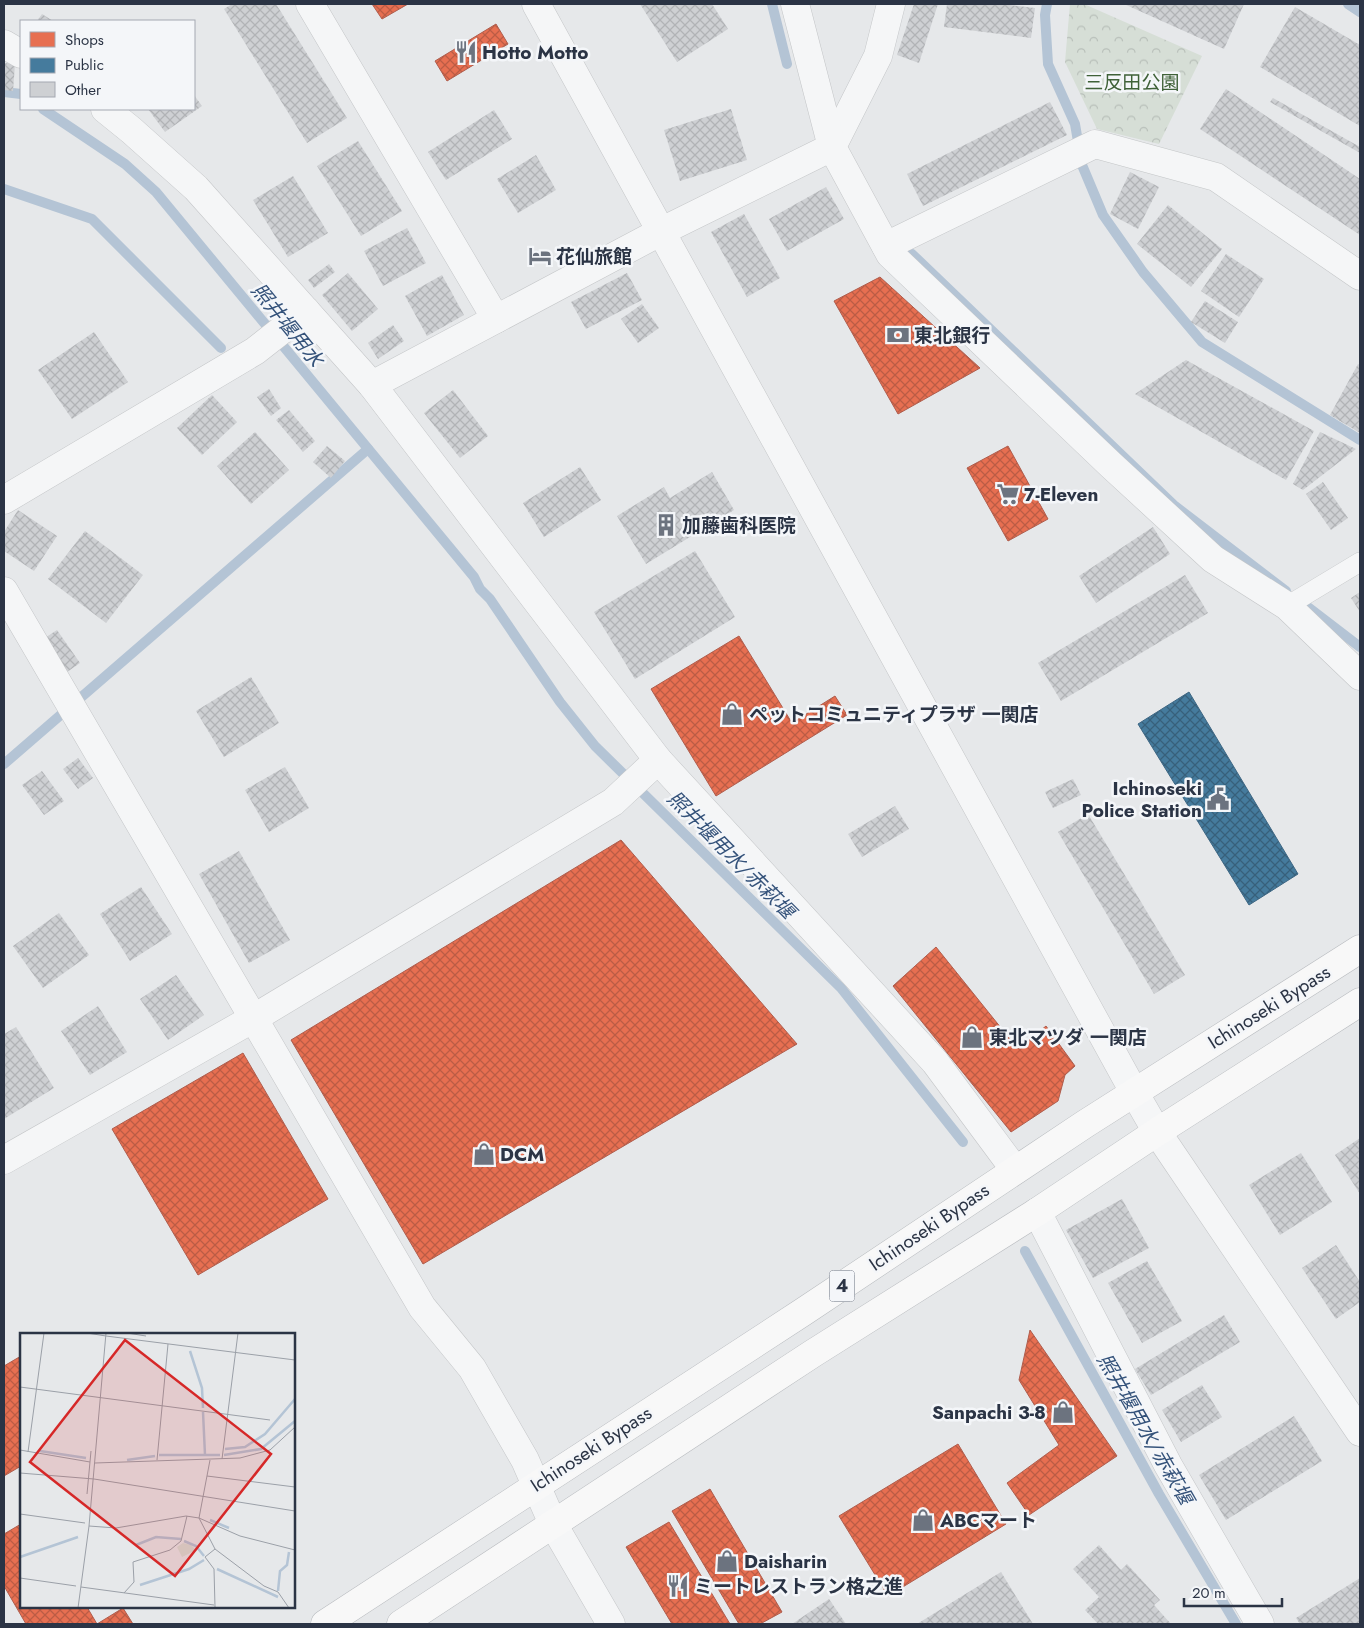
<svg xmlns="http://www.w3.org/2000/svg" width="1364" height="1628" viewBox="0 0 1364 1628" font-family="Jost,'Noto Sans JP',sans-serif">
<defs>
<pattern id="park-crowns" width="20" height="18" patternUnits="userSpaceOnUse" patternTransform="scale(1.25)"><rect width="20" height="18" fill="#d6ded6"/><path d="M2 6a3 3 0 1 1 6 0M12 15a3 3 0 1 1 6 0" fill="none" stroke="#b8bfb9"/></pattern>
<pattern id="shops-cross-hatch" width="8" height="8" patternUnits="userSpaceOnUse" patternTransform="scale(1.25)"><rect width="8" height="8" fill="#e76f51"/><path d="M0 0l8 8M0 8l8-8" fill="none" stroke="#bb5c45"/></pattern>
<pattern id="public-cross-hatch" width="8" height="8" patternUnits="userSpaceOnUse" patternTransform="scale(1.25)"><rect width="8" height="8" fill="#457b9d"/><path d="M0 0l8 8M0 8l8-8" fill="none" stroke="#37607b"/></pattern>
<pattern id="building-cross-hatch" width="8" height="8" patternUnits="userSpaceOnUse" patternTransform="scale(1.25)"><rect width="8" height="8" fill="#ced0d3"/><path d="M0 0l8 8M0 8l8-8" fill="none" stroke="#b1b3b6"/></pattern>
</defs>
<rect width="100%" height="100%" fill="#e6e8ea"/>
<polygon fill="url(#park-crowns)" points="1070,4 1084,4 1202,56 1159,144 1097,129 1065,62"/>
<g fill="url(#shops-cross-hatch)" stroke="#af5d4d">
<polygon points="372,4 408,4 382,19"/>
<polygon points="496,24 508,44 447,81 435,61"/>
<polygon points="880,277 980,368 898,414 834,301"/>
<polygon points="1008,446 1048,519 1008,541 967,468"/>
<polygon points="739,636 792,723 835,696 847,715 716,796 651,689"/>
<polygon points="621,840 797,1044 423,1264 291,1040"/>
<polygon points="936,947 1018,1049 1046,1026 1075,1066 1065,1075 1058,1101 1011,1132 893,986"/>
<polygon points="243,1053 328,1199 198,1275 112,1129"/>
<polygon points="1030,1330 1117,1456 1029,1515 1007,1483 1059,1445 1019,1380"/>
<polygon points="21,1356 21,1466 4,1476 4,1366"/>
<polygon points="958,1444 1006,1524 888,1596 839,1516"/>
<polygon points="710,1489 782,1612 760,1624 739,1624 672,1511"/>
<polygon points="669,1522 730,1624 672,1624 626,1547"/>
<polygon points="21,1524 21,1607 87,1607 97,1624 123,1608 133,1624 26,1624 4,1586 4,1534"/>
</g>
<polygon fill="url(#public-cross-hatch)" stroke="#3d6683" points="1189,692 1298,874 1249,905 1138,724"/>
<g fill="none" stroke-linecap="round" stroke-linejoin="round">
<g stroke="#b4c4d5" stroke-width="10">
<polyline points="772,4 787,64"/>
<polyline points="1047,4 1045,15 1048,64 1075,124 1082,165 1103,215 1143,272 1202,342 1360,440"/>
<polyline points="1348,4 1360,12"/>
<polyline points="4,92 21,94"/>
<polyline points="43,109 125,164 156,192 474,577 480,589 490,599 560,702 595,746 841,988 963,1142"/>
<polyline points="4,189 92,219 221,348"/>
<polyline points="912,254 1175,506 1286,591"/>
<polyline points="1300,601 1360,647"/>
<polyline points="4,764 368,449"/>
<polyline points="1025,1251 1159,1494 1236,1624"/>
</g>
</g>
<g fill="url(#building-cross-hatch)">
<polygon points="232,4 276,4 347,118 307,143 224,9"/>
<polygon points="640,4 712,4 728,29 677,62"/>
<polygon points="914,4 938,4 919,63 897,55"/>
<polygon points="947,4 1001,4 1035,8 1031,38 944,27"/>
<polygon points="1124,4 1244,4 1224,49"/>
<polygon points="1295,7 1360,45 1360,126 1260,67"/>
<polygon points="42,14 53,21 37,21"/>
<polygon points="4,63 15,64 13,91 4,90"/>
<polygon points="1226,89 1360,179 1360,235 1200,129"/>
<polygon points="194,95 202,106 165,132 148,109 194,109"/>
<polygon points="1273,98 1360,147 1360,153 1270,102"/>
<polygon points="1050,102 1067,135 923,206 907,174"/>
<polygon points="731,109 747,160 680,181 664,130"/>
<polygon points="494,110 512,139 446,180 428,152"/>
<polygon points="358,141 402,211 361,236 317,166"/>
<polygon points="536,155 556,190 518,213 497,179"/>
<polygon points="1130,172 1159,187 1138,229 1110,214"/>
<polygon points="293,176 328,233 288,257 253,200"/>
<polygon points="826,187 844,219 787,251 769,219"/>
<polygon points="1168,205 1222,249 1191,287 1137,244"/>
<polygon points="744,214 780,278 747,297 711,232"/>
<polygon points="407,228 426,263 383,286 364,251"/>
<polygon points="1226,254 1264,279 1239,317 1201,291"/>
<polygon points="329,264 335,272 314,288 308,280"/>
<polygon points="348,273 378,309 352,331 322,295"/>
<polygon points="627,273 642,300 586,329 571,302"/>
<polygon points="442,275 464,315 427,336 405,296"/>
<polygon points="1205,301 1238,322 1225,343 1191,322"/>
<polygon points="642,304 659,328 638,343 621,319"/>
<polygon points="393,325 404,341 378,359 368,343"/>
<polygon points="94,332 128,382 72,419 38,370"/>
<polygon points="1186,360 1314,431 1286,480 1135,394"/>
<polygon points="1358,364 1360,365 1360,433 1330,415"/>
<polygon points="269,389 281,408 271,416 257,397"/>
<polygon points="453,390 488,436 460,458 424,413"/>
<polygon points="212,395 237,422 202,455 177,428"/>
<polygon points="289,410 315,441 303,452 276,420"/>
<polygon points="255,432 289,470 251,504 217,466"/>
<polygon points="1320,432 1356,449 1303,490 1293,484"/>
<polygon points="327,446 345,461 331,478 313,462"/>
<polygon points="580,467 601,500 544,537 523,503"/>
<polygon points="712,472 734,510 646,564 617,516 664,487 670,498"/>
<polygon points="1323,482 1348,518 1331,530 1306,494"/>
<polygon points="18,510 57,536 34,571 4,551 4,532"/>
<polygon points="1153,527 1170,554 1096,603 1079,576"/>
<polygon points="85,531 143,575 106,623 48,579"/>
<polygon points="695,551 735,617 635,679 594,612"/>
<polygon points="1185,575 1208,613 1061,701 1038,663"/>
<polygon points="1360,592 1360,612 1351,598"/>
<polygon points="57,630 80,663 57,679 34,645"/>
<polygon points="251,677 279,723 224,757 196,711"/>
<polygon points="78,758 93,778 78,789 63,769"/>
<polygon points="285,767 309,808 269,832 245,790"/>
<polygon points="42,771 64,801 44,815 22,785"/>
<polygon points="1073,779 1081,795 1053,808 1045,792"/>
<polygon points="895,806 909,829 862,857 848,834"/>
<polygon points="1088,814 1185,975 1154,994 1058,832"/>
<polygon points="239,851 290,940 249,963 199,874"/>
<polygon points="141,887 172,934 130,961 100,914"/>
<polygon points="59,913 89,955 43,988 13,946"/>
<polygon points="176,975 204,1015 168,1040 140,999"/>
<polygon points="98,1006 127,1052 90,1075 61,1031"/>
<polygon points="16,1027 54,1088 4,1119 4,1034"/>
<polygon points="1360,1138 1360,1194 1335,1155"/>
<polygon points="1301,1153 1332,1202 1280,1235 1249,1185"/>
<polygon points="1122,1199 1149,1248 1093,1278 1066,1230"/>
<polygon points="1336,1245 1360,1282 1360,1302 1336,1319 1302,1268"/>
<polygon points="1147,1261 1182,1321 1142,1343 1108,1283"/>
<polygon points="1224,1315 1240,1342 1151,1395 1135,1369"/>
<polygon points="1202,1385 1222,1417 1181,1442 1162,1410"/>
<polygon points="1294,1416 1322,1461 1226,1520 1199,1475"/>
<polygon points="1099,1545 1121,1570 1127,1564 1160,1600 1154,1605 1171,1624 1098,1624 1085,1610 1099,1597 1073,1569"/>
<polygon points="1001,1572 1033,1624 917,1624"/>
<polygon points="1360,1578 1360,1624 1300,1624 1296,1618"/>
<polygon points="829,1599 846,1624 792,1624"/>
</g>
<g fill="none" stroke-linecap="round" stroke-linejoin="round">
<defs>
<polyline id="service" points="1287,606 1360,562"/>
<g id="minor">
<polyline points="310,4 496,319"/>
<polyline points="891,4 878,56 832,147 890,254 1111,465 1213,559 1287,606 1360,676"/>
<polyline points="4,44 21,54"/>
<polyline points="105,109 131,130 196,188 372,385 658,760 935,1062 1015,1170"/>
<polyline points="886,246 1095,144 1216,177 1360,276"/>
<polyline points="372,385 660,232 832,147 795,4"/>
<polyline points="4,500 255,351 306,311"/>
<polyline points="4,591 422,1307 472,1368 525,1460 553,1524 611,1624"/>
<polyline points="4,1160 254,1018 613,802 658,760"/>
<polyline points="1037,1212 1168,1465 1260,1624"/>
</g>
<polyline id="tertiary" points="536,4 1134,1092 1157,1132 1360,1432"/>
<g id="trunk">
<polyline points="325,1624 803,1312 1085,1124 1360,949"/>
<polyline points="401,1624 812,1354 1037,1212 1157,1132 1360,1002"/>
</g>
</defs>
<use href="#service" stroke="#c4c6c8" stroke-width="20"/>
<use href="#minor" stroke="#c4c6c8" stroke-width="29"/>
<use href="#tertiary" stroke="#c4c6c8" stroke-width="29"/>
<use href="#trunk" stroke="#b8bbbf" stroke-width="29"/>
<use href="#service" stroke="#f5f6f7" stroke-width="19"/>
<use href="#minor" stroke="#f5f6f7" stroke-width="28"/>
<use href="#tertiary" stroke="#f5f6f7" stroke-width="28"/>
<use href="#trunk" stroke="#f8f8f8" stroke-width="28"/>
</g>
<defs>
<symbol id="restaurant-bare" viewBox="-9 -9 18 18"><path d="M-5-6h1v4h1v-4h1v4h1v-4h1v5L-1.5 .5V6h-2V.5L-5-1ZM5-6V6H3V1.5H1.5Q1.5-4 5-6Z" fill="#6c737f" stroke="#f4f6f9" stroke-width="2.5" paint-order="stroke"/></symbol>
<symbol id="hotel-bare" viewBox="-9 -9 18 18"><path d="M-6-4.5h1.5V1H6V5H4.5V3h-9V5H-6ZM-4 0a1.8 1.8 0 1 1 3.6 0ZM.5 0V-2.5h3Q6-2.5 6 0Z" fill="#6c737f" stroke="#f4f6f9" stroke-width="2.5" paint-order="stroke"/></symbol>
<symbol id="bank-bare" viewBox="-9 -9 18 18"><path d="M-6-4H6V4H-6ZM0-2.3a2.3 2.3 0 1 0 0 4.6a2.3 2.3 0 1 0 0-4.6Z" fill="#6c737f" stroke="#f4f6f9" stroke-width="2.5" paint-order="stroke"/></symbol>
<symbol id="supermarket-bare" viewBox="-9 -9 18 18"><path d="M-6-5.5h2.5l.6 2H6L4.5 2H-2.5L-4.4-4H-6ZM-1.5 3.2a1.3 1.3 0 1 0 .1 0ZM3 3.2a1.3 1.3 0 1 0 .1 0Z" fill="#6c737f" stroke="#f4f6f9" stroke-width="2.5" paint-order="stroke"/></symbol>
<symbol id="building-bare" viewBox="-9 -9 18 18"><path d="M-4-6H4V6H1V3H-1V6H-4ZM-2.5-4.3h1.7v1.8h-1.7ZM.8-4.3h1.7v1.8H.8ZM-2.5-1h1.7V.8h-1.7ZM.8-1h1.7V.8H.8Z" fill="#6c737f" stroke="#f4f6f9" stroke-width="2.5" paint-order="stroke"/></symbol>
<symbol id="shop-bare" viewBox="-9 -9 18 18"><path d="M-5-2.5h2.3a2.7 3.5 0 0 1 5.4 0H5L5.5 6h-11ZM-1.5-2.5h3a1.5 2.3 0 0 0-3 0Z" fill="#6c737f" stroke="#f4f6f9" stroke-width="2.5" paint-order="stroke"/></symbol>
<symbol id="civic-bare" viewBox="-9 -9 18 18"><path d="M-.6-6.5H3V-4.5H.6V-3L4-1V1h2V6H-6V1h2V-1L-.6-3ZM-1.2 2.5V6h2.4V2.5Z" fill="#6c737f" stroke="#f4f6f9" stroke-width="2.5" paint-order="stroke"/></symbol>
</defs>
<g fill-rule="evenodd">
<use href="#restaurant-bare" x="450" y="36" width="32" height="32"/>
<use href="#hotel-bare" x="524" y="240" width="32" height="32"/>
<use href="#bank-bare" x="882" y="319" width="32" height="32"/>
<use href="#supermarket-bare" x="992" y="478" width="32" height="32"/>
<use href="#building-bare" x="650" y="509" width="32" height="32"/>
<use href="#shop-bare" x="716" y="698" width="32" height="32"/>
<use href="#civic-bare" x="1202" y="783" width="32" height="32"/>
<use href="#shop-bare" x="956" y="1021" width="32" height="32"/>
<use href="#shop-bare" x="468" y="1138" width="32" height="32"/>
<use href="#shop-bare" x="1047" y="1396" width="32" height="32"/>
<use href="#shop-bare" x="907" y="1504" width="32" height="32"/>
<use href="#shop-bare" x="711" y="1545" width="32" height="32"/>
<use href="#restaurant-bare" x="662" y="1570" width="32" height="32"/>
</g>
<g text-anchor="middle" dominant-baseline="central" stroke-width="5" stroke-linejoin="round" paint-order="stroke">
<rect fill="#f4f6f9" stroke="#676e7b" stroke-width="1" x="829.5" y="1270.5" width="25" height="31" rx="4"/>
<g font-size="18" font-weight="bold" fill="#2b3445">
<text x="842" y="1286">4</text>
</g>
<g font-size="19" font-weight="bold" fill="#2b3445" stroke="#f4f6f9" text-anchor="start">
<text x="482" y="52">Hotto Motto</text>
<text x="556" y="256">花仙旅館</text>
<text x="914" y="335">東北銀行</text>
<text x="1024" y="494">7-Eleven</text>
<text x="682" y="525">加藤歯科医院</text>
<text x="749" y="714">ペットコミュニティプラザ 一関店</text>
<text x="1202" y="788" text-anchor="end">Ichinoseki<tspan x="1202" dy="22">Police Station</tspan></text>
<text x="989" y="1037">東北マツダ 一関店</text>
<text x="500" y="1154">DCM</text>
<text x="1046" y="1412" text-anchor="end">Sanpachi 3-8</text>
<text x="940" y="1520">ABCマート</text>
<text x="744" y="1561">Daisharin</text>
<text x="694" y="1586">ミートレストラン格之進</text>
</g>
<g font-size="19" fill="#3f6138" stroke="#f4f6f9">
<text x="1132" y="82">三反田公園</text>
</g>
<g font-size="19" fill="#2b3445" stroke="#f4f6f9">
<text transform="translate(1269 1007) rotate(-32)">Ichinoseki Bypass</text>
<text transform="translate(929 1227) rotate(-34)">Ichinoseki Bypass</text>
<text transform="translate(591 1449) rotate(-33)">Ichinoseki Bypass</text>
</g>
<g font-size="20" font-style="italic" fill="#34527a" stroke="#f4f6f9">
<text transform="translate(287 325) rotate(51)">照井堰用水</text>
<text transform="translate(731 855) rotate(45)">照井堰用水/赤萩堰</text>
<text transform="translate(1145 1429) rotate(60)">照井堰用水/赤萩堰</text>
</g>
</g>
<g transform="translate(20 1333)">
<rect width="275" height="275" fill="#e6e8ea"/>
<path d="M163,210L171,212L176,217L162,224L157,214Z" fill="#d6ded6"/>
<path fill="none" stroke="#b4c4d5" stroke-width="2.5" d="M170,18L182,55L183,75M183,79L185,122M205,116L225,114L245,101L275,66M20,118L66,125M139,122H200M204,122L241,116L275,88M107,127L135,123M190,187L209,195M164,208L176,213L184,223M116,212L136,204L161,206M0,224L58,204M197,236L258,264M120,252L169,236L184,227M258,258L260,238L267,232L269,219"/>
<path fill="none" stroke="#9ba0a8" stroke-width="1" d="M67,0L86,3M107,0L126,3M86,3L275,27M0,54L250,87M0,117L70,129M8,119L24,0M202,126L218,0M137,127L148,11M190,127L179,185L220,203L275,217M75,130L220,125L250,117L275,94M0,140L74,146L275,178M187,143L275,154M67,161L71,118M0,181L65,190M69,193L96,195L166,183L179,185L195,216L244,253L258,259L269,275M195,216L185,224L194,236L195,274M0,245L56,253M61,254L194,272M104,260L114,249L113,229L150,217L161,208L167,183M58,275L69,193L86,0"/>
<path fill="#d62828" fill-opacity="0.15" stroke="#d62828" stroke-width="2.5" d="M105,7L251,121L155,243L10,129Z"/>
<rect width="275" height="275" fill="none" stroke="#2b3445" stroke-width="2.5"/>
</g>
<rect width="1364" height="1628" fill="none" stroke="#2b3445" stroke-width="10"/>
<rect x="20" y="20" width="175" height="90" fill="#f4f6f9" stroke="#a4a8b1"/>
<rect x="30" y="32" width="25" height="15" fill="#e76f51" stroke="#a4a8b1"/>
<text x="65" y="45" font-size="15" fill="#2b3445">Shops</text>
<rect x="30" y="58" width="25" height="15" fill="#457b9d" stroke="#a4a8b1"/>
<text x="65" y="70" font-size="15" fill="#2b3445">Public</text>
<rect x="30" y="82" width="25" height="15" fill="#ced0d3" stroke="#a4a8b1"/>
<text x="65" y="95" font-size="15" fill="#2b3445">Other</text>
<path d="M1184 1598v8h98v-8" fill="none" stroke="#2b3445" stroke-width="2.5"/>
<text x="1192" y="1598" font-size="15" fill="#2b3445" stroke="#f4f6f9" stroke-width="4" paint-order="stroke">20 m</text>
</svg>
